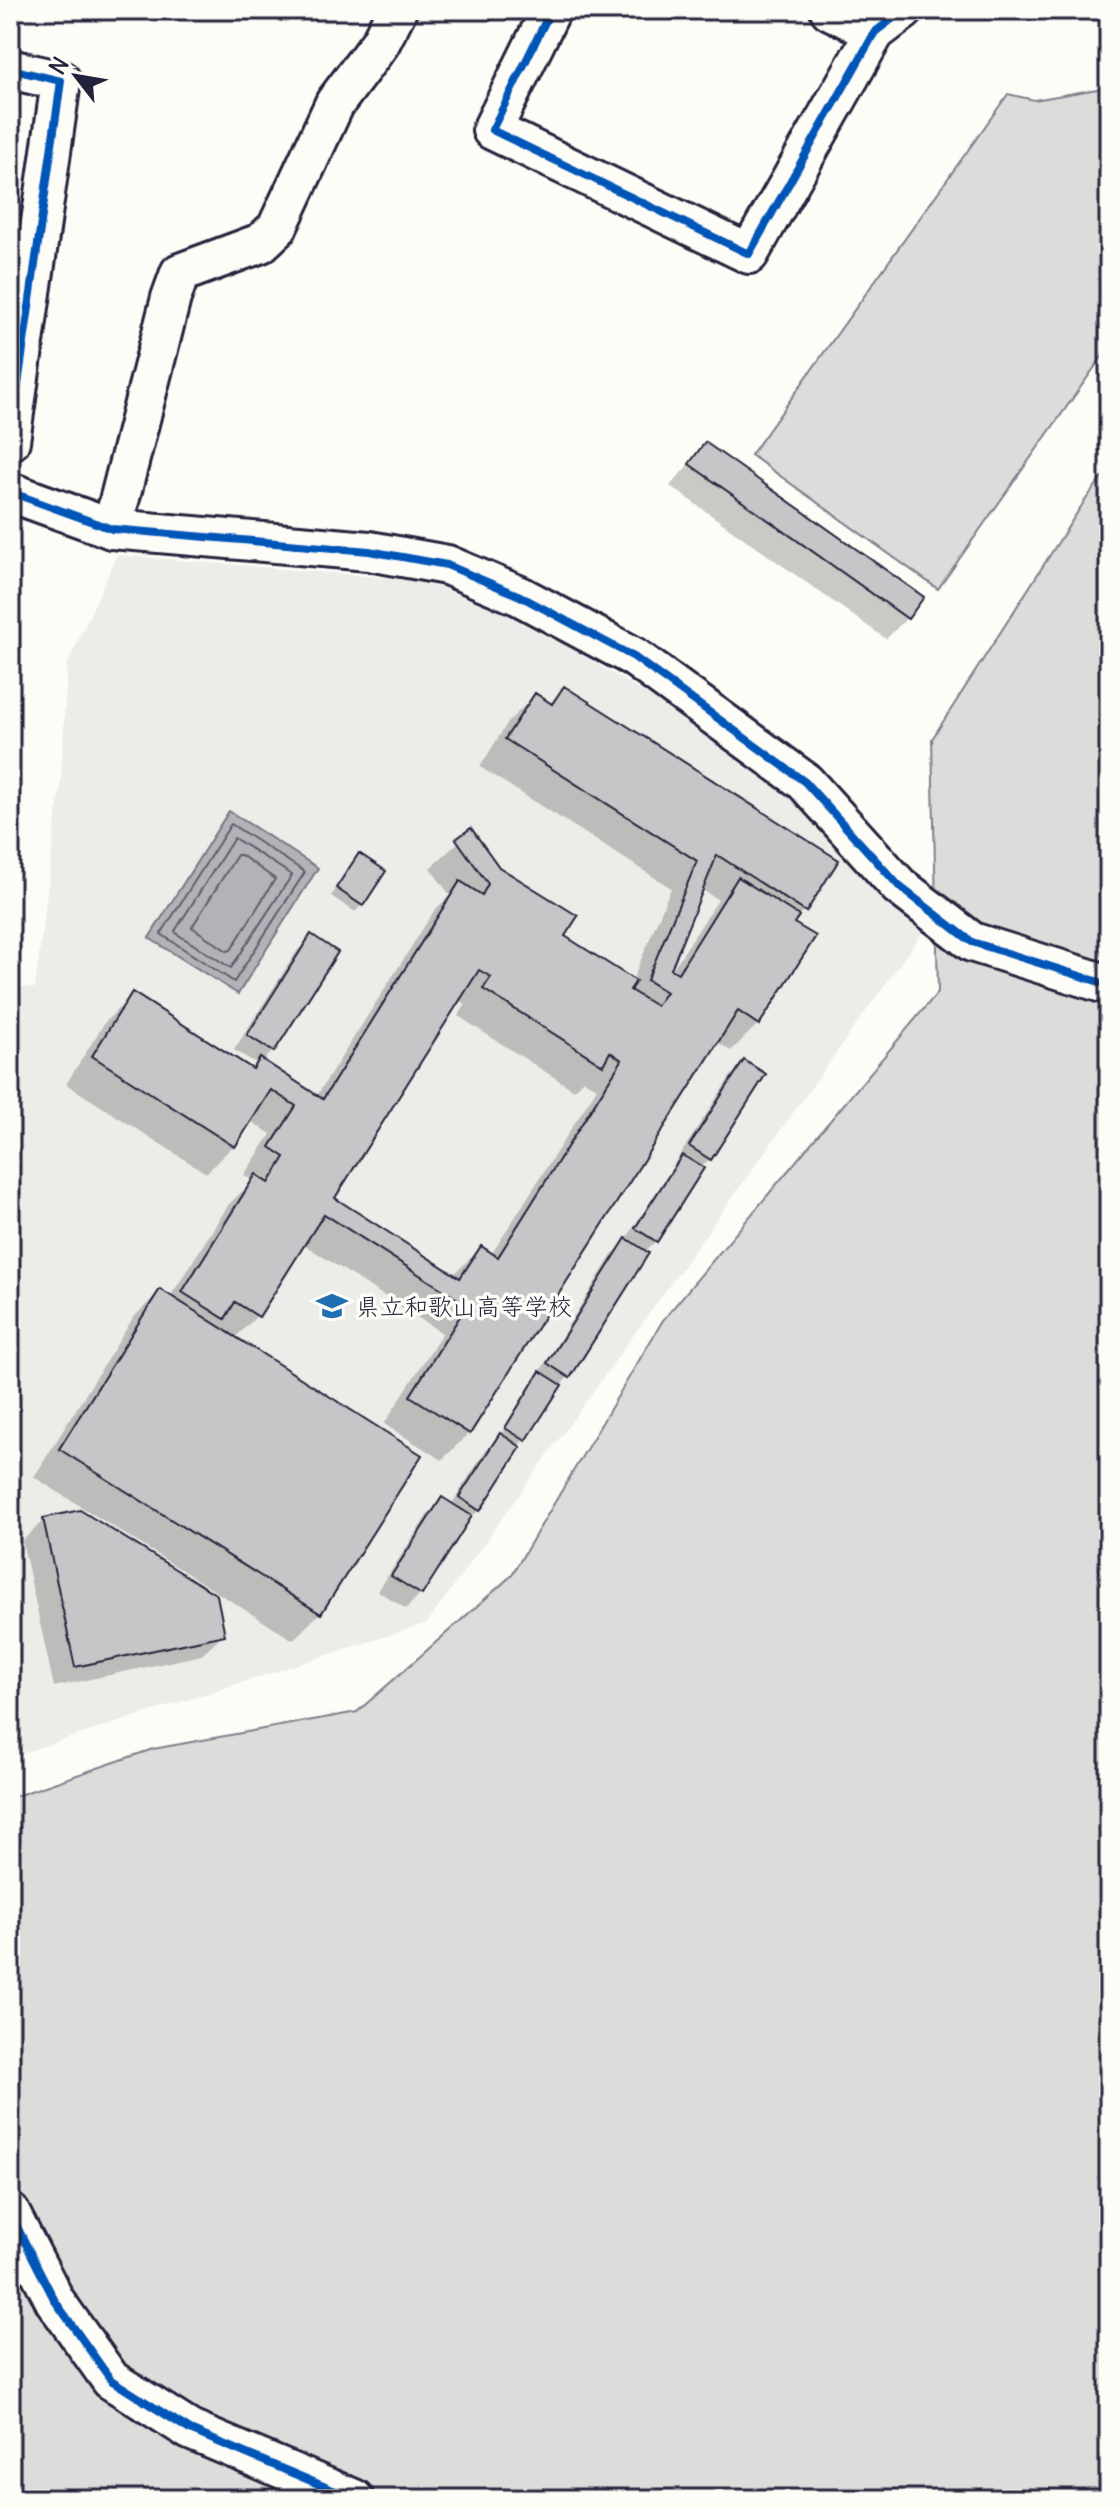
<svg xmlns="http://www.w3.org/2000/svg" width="1119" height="2509" viewBox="0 0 1119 2509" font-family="Delius,'Klee One',sans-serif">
<rect width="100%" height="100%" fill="#fdfcf7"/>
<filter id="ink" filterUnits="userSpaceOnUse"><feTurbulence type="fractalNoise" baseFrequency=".0125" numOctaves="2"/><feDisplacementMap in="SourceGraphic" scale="16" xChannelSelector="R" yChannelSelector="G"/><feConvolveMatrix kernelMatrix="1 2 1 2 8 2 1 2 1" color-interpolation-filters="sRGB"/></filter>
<g filter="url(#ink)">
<polygon fill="#ecece9" points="117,555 465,584 661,703 790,794 881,900 925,929 427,1623 10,1757 10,986 35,988 61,781 67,665"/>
<g fill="#dddcdb" stroke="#807f8b" stroke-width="2">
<polygon points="1109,87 1109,347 938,589 751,455 1008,94 1034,100"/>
<polygon points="1109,468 1109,2499 10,2499 10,1798 153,1749 357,1712 511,1576 663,1320 938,992 932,739 1084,502"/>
</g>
<polygon fill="#b2b2b7" stroke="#787885" stroke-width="2" points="229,811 318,868 238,994 149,938"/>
<g fill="#0003" fill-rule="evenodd">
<polygon points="705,445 907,618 886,639 670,486"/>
<path d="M564,688L804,910L791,923L758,1024L731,1051L717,1042L469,1433L442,1460L384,1424L442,1333L303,1244L257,1316L235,1338L320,1613L293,1640L34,1477L133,1318L160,1291L170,1297L229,1204L253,1181L244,1175L271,1134L249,1120L233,1146L206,1173L66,1084L105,1022L132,995L251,1070L257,1064L234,1050L297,951L311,937L273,1051L262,1062L316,1097L434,911L450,895L430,868L471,831L498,868L563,937L632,981L671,888L480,767L508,722L535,695L549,704ZM701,889L718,900L670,973L668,972ZM458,1000L466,1004L458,1016L574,1090L584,1080L597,1088L491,1255L481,1248L453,1275L332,1198Z"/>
<polygon points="359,856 362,905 355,912 331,896"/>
<polygon points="744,1062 710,1159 700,1168 656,1241 644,1252 568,1377 559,1387 519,1446 479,1510 465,1523 420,1594 406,1609 378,1591 428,1514 442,1500 451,1505 486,1450 500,1436 612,1255 623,1244 730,1077"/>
<polygon points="44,1520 223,1634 202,1655 54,1687 22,1541"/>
</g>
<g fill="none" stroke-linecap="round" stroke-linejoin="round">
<g stroke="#5c5c6d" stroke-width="2">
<polygon points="231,824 305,872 234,982 161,934"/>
<polygon points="234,838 292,875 231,968 177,934 175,931"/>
<polygon points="237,855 241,855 275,879 231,950 227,951 192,927"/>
</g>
</g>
<g fill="#c6c6c8" stroke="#22223b" stroke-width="2" fill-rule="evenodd">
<polygon points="705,442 924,597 908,619 689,464"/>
<path d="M564,686L839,860L806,912L717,855L671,969L678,973L738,877L799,916L794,923L816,936L759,1025L738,1011L470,1434L410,1396L467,1305L324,1214L259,1317L235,1302L225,1319L182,1292L256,1174L269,1183L285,1157L270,1147L296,1106L271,1090L235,1147L92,1056L132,992L253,1069L260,1058L323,1099L460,881L482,895L488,884L456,839L471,828L499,867L578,916L565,936L636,981L630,990L656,1006L666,992L647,980L697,861L505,739L535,693L552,704ZM479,970L491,977L483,989L603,1065L610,1052L622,1060L498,1257L481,1246L460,1278L335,1198Z"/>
<polygon points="359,853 386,871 363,906 336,888"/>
<polygon points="311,934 338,952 274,1052 247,1035"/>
<polygon points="744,1060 766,1074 711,1160 689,1146"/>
<polygon points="682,1155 704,1168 657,1242 635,1228"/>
<polygon points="626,1238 649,1253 570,1378 547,1363"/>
<polygon points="160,1289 422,1455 321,1614 59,1449"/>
<polygon points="540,1371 562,1385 526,1441 505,1428"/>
<polygon points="500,1433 521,1447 480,1511 459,1497"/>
<polygon points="442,1497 472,1516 422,1595 391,1576"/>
<polygon points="80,1510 217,1595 225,1635 75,1667 43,1518"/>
</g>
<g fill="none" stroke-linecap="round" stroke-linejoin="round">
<defs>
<g id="minor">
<polyline points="551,10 492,130 749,254 875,32 904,10"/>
<polyline points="830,10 875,32"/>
<polyline points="10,69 61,81 10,441"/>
<polyline points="10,492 112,529 369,551 447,565 520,596 634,657 805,782 899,886 972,942 1109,985"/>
<polyline points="112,529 171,298 180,273 261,243 277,228 335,103 380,43 397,10"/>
<polyline points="10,2213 55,2301 111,2380 190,2430 354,2499"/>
</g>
</defs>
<use href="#minor" stroke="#22223b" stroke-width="44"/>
<use href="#minor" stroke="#fdfcf7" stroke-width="38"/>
<defs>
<g id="cycleway">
<polyline points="551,10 492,130 749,254 875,32 904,10"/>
<polyline points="10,69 61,81 10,441"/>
<polyline points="10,492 112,529 369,551 447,565 520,596 634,657 805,782 899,886 972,942 1109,985"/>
<polyline points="10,2213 55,2301 111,2380 190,2430 354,2499"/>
</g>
</defs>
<use href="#cycleway" stroke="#fdfcf7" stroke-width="13"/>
<use href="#cycleway" stroke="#0057b8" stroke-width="8"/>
</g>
</g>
<defs>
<symbol id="school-bare" viewBox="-9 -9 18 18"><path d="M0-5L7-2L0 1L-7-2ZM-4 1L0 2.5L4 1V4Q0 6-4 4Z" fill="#1f6fb2" stroke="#fdfcf7" stroke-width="2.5" paint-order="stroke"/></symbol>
</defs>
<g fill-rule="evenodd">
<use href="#school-bare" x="310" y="1284" width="44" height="44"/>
</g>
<g text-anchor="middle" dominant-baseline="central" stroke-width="7" stroke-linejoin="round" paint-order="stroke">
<g font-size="24" fill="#22223b" stroke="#fdfcf7" text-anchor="start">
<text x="356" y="1306">県立和歌山高等学校</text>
</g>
</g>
<rect width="1119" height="2509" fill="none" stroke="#fdfcf7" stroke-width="40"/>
<rect x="20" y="20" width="1079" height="2469" fill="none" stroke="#22223b" stroke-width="3" filter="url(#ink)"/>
<g transform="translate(76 76) rotate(301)" stroke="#fdfcf7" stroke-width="6" paint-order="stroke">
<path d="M0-6L14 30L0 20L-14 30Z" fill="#22223b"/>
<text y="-12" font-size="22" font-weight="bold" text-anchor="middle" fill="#22223b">N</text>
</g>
</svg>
